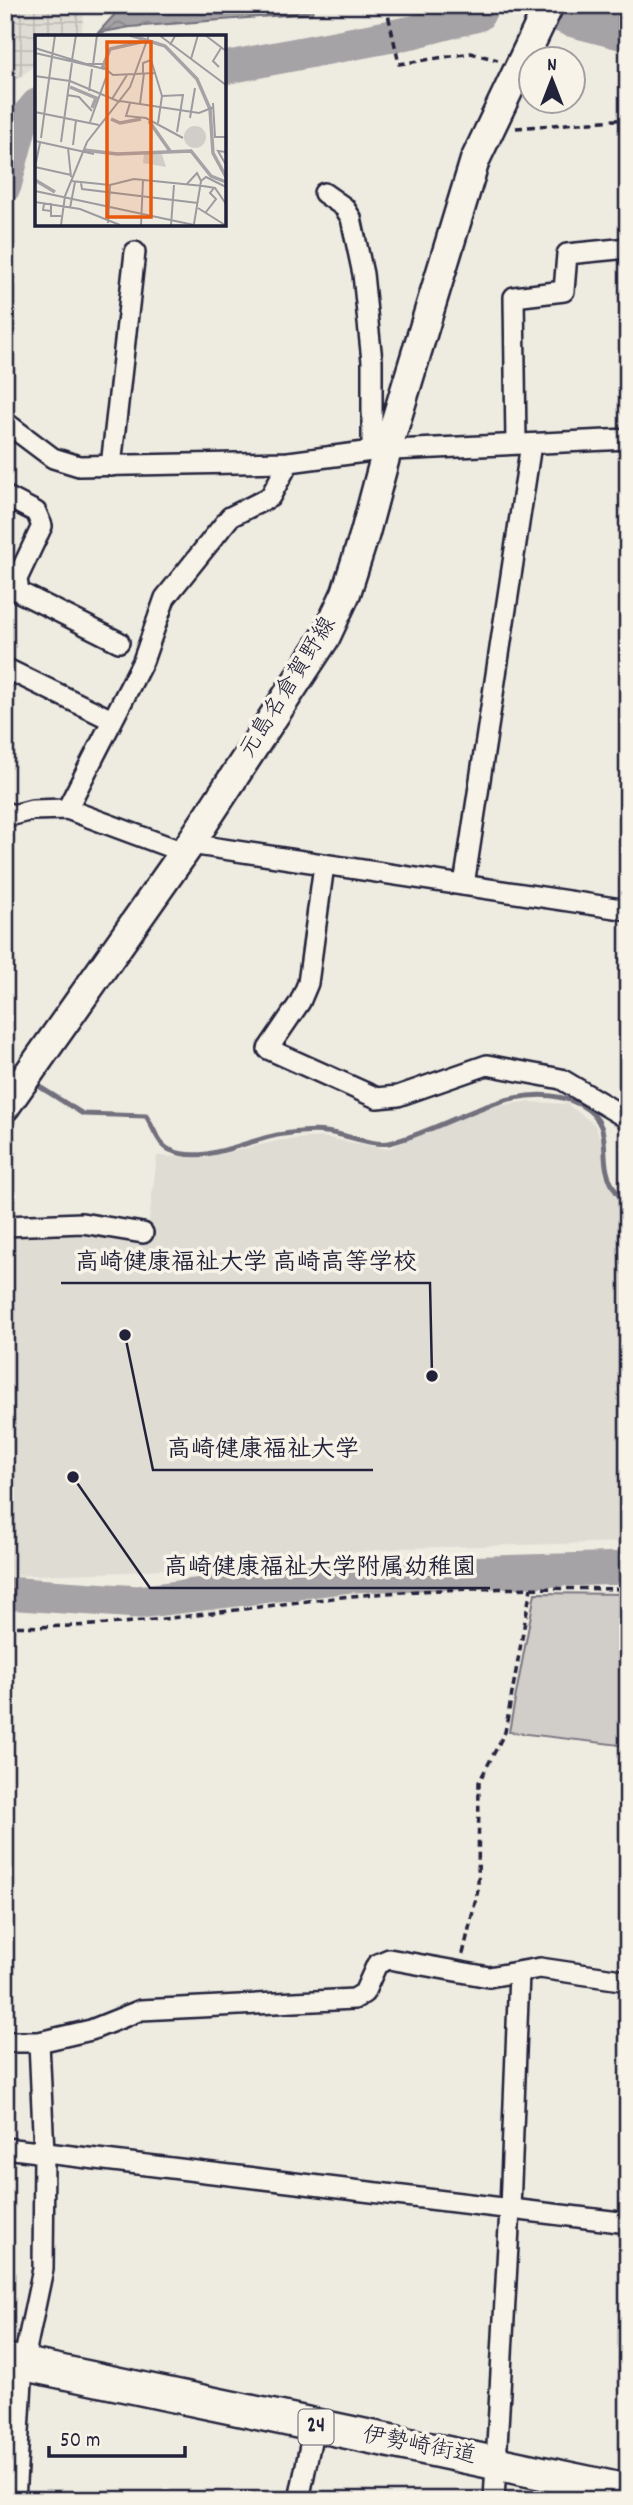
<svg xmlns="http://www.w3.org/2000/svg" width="633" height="2505" viewBox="0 0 633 2505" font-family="Dekko,'Klee One',sans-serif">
<defs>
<pattern id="industrial-grid" width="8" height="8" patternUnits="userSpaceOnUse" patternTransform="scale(1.75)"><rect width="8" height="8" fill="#dfdcd4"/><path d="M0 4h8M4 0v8" fill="none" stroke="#bfbcb7"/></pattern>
<pattern id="water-waves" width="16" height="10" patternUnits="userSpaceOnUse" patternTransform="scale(1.75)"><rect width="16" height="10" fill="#a6a3a6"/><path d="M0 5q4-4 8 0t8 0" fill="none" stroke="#878488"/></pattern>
</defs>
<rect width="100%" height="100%" fill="#eeebe1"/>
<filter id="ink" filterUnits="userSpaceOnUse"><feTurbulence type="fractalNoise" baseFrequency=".0143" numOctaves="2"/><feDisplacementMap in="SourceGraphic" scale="14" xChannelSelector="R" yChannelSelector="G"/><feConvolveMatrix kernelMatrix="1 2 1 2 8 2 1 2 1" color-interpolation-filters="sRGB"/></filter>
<g filter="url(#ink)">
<polygon fill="#dfdcd4" points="525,1102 567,1104 594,1124 603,1145 604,1174 628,1218 628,1542 403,1548 126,1572 5,1576 5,1231 48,1227 147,1237 157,1156 204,1158 282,1140 322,1137 387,1149 490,1107"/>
<polygon fill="url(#industrial-grid)" points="5,5 85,5 81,37 37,37 37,64 5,88"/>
<polygon fill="#d1cdc9" stroke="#7a7882" stroke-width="2" points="535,1593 628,1594 628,1746 509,1732"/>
<polygon fill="url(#water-waves)" stroke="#716f7b" stroke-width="2" points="117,5 315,5 312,13 130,27 98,33 115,14"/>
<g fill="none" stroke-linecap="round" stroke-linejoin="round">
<g stroke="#716f7b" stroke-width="5">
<polyline points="5,1057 13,1063"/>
<path d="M40,1087L83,1114L146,1116C153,1126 158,1145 170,1150C205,1166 249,1138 284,1134C297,1132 313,1130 326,1132C345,1134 371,1146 389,1143C446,1131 520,1072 581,1105C614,1124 600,1151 608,1175C612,1188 619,1197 628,1206"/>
</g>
<g stroke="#a6a3a6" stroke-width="33">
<polyline points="534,5 570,20 628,35"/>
<polyline points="224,68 413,32 478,15 483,5"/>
<polyline points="5,186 21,124 37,105"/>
<polyline points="5,1593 138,1602 350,1576 628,1568"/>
</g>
<defs>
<g id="street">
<polyline points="324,193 344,207 351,218 363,274 372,361 372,451"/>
<polyline points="5,422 53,458 79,466 289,462 372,451 628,439"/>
<polyline points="516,443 514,297 564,291 567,254 628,248"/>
<polyline points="111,466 135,252"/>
<polyline points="5,496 36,512 42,526 17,579 19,592 119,642"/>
<polyline points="5,668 112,720"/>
<polyline points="67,809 143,661 165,598 230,517 270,497 289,462"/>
<polyline points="5,812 13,815 32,810 67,809 183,852"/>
<polyline points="190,844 628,910"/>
<polyline points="324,865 308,983 300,1002 268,1049 377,1098 398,1096 487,1065 561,1079 628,1119"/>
<polyline points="464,885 531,444"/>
<polyline points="5,1226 82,1223 143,1233"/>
<polyline points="5,2042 39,2042 91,2030 141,2010 354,1999 364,1993 377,1964 389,1959 489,1977 540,1968 628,1981"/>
<polyline points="5,2148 628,2223"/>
<polyline points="15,2500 23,2364 43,2269 44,2153 39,2042"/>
<polyline points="299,2500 314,2426"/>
<polyline points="494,2500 510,2209 519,1973"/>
</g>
<polyline id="secondary" points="5,1107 190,844 325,638 346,593 365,533 387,450 475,160 549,5"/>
<polyline id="primary" points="5,2360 628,2491"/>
</defs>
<use href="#street" stroke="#22223b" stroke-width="24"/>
<use href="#secondary" stroke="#22223b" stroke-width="33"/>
<use href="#primary" stroke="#22223b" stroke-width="37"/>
<g stroke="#22223b" stroke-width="3.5" stroke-dasharray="7 5" stroke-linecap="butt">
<polyline points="386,5 399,64 471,53 498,60"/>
<polyline points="516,128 628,119"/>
<path d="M5,1626C126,1631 243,1606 363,1595C452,1587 539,1588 628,1589"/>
<polyline points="463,1954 478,1890 479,1782 505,1732 531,1588"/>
</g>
<use href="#street" stroke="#f7f3e8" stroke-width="19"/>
<use href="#secondary" stroke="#f7f3e8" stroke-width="28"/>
<use href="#primary" stroke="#f7f3e8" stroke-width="32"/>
</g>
</g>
<g text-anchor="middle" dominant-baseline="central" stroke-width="7" stroke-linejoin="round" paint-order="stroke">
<rect fill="#f7f3e8" stroke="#62616f" stroke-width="2" x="298.5" y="2409.5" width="35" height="35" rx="5"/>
<g font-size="21" font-weight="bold" fill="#22223b">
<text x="316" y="2427">24</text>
</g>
<g font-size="23" fill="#22223b" stroke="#f7f3e8">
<text transform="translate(289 688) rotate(-58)">元島名倉賀野線</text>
<text transform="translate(419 2447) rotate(11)">伊勢崎街道</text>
</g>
</g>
<g transform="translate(35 35)">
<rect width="191" height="191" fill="#eeebe1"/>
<path d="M149 102a11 11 0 1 1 22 0a11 11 0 1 1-22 0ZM109,118L127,119L131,132L108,128Z" fill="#d1cdc9"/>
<path fill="none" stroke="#a6a3a6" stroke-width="3.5" d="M95,0L130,11L162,44L175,74L178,118L191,142M67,34L75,14L106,7M35,52L61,63L57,73M76,84L85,88L106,84M114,86L135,116M49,115L82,119L156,116L176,141L191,147M0,145L20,157"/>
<path fill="none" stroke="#9c9b9f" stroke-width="2" d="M124,0L191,50M170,0L191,16M135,10L140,1L151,0M0,13L51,29H68M0,18L70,34M156,24L163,0M37,25L41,0M58,30L62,0M67,31L78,40L120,38L127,61L123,88M184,32L178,26L186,13M108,38V28L116,25L120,38M0,41L35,46L85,67M54,56L57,34M32,60L44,62L57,76M127,61L148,60L142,97M77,64L92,40M85,66L164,78L179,72M95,68L91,81L111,83L148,103M178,68L180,102H191M105,69L109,38M0,77L64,90M155,83L160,53M55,87L73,37M6,103L20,0M0,106L59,119M26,107L37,28M5,108L0,132L36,140M38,110L41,85M33,113L36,142M191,117L183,116L191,130M36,146L75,150L99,144L168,151L180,153L191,169M46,148L47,154L163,168M151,150L162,138L166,146M0,156L159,190M0,167L45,174L85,190M35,173L40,147M163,173L190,190M16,176L8,175L9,169H16V181H26M171,177L181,164L175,158L179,153M73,188L75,150M159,189L166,146L171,142L191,152M26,190L30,161L52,107L95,52L114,0M106,190L108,145M136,190L139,150"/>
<path fill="#e8590c" fill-opacity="0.15" stroke="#e8590c" stroke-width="3.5" d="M72,7H116V182H72Z"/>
<rect width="191" height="191" fill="none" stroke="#22223b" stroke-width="3.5"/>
</g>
<path fill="none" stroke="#22223b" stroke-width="2.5" d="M432 1376L430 1283H61M125 1335L153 1470H373M73 1477L150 1588H490"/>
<g fill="#22223b" stroke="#f7f3e8" stroke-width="2.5">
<circle cx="432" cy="1376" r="7"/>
<circle cx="125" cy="1335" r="7"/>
<circle cx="73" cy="1477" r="7"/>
</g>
<g font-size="24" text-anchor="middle" font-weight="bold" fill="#22223b" stroke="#f7f3e8" stroke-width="7" stroke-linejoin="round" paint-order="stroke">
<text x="246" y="1269">高崎健康福祉大学 高崎高等学校</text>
<text x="263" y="1456">高崎健康福祉大学</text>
<text x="320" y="1574">高崎健康福祉大学附属幼稚園</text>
</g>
<rect width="633" height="2505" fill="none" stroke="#f7f3e8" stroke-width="28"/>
<rect x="14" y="14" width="605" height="2477" fill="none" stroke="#22223b" stroke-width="2.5" filter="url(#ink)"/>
<g transform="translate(552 80)"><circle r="33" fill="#f7f3e8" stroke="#a29fa3" stroke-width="2"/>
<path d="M0-5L12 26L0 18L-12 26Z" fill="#22223b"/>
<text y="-10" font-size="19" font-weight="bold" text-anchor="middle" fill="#22223b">N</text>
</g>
<path d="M49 2446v10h136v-10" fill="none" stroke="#22223b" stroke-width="3.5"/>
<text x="60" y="2446" font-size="21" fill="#22223b" stroke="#f7f3e8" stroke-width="5" paint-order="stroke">50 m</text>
</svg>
